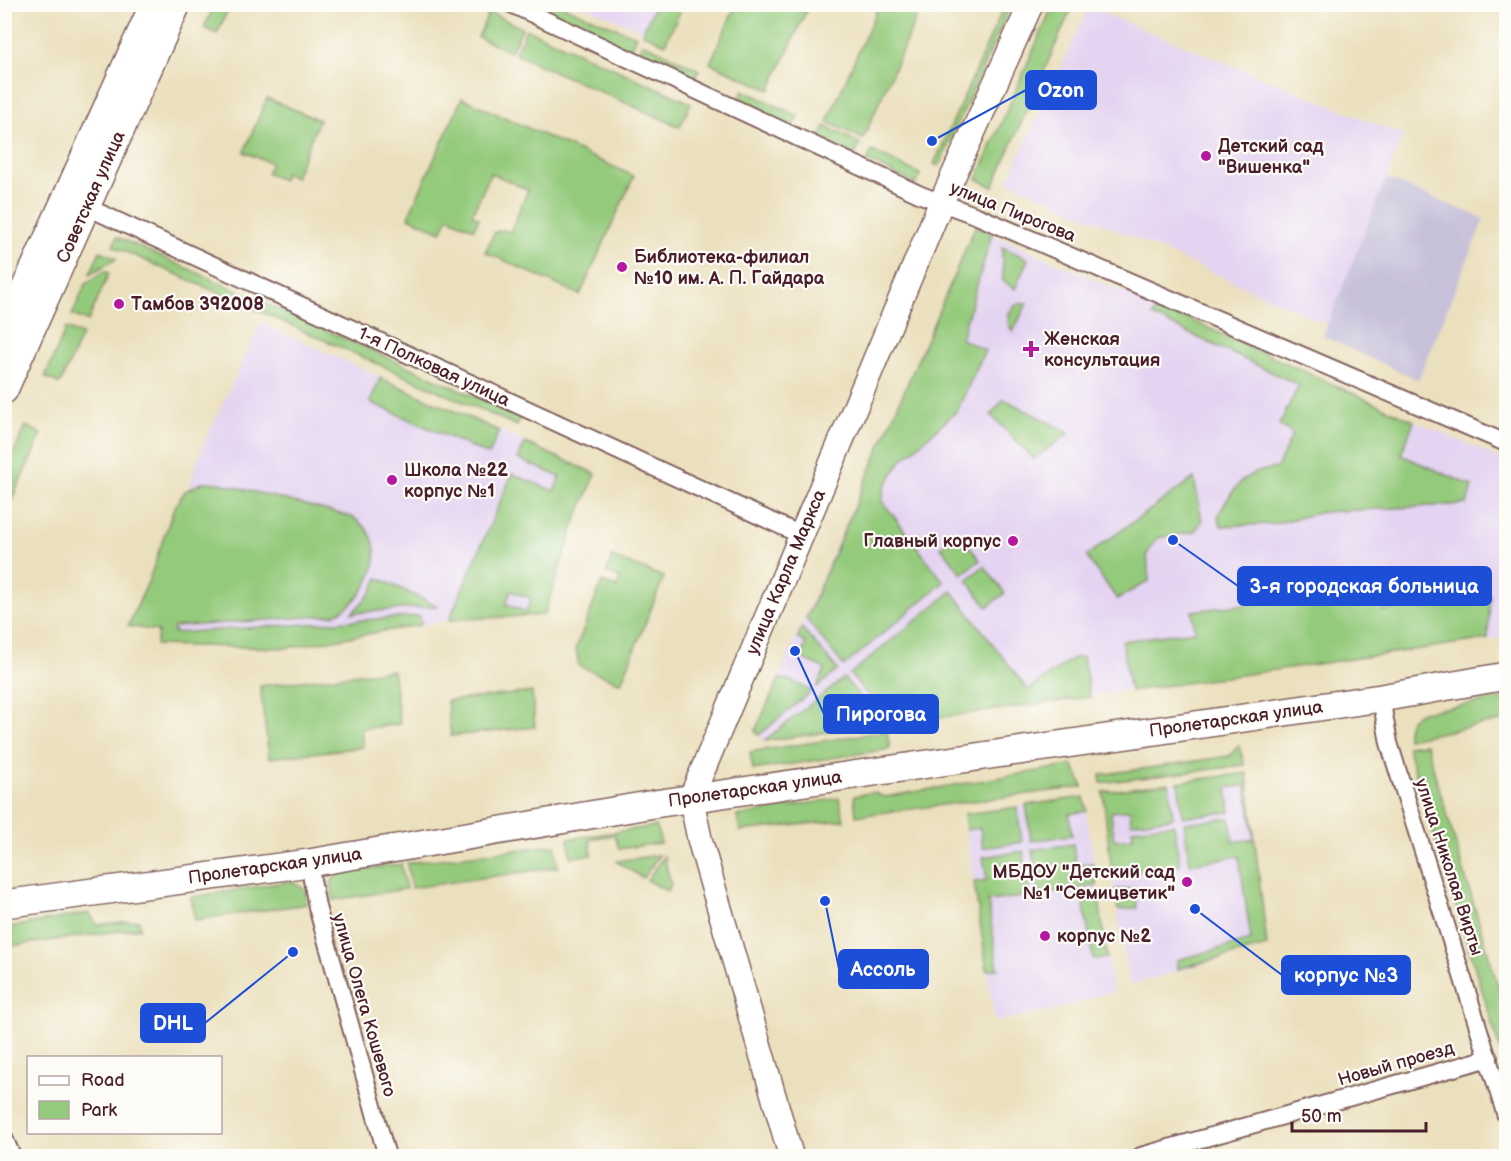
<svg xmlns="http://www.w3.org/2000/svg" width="1511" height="1161" viewBox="0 0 1511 1161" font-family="'Balsamiq Sans',sans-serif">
<rect width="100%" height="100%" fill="#fdfcf7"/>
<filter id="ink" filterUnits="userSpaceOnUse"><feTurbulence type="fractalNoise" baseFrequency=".0167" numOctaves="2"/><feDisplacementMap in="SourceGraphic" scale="12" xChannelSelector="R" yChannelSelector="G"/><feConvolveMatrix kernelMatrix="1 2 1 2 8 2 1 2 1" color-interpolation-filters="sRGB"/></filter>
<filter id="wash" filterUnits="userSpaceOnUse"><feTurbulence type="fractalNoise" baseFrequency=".008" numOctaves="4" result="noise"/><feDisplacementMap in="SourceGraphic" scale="24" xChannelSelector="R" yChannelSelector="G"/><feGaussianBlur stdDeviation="1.35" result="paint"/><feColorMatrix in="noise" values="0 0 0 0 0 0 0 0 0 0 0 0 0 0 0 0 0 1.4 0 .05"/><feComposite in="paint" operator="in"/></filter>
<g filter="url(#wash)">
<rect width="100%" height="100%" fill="#ebe0bd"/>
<g fill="#e4d3f1">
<polygon points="581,5 656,5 644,31"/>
<polygon points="1089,7 1403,135 1329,325 1007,181"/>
<polygon points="975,227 1506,461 1506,637 764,741 755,731"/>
<polygon points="261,323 596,474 575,522 544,615 449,620 286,648 156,645 158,631 128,626 189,486 204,443"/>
<polygon points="1247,773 1267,946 1129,985 1112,874 1103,792"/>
<polygon points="1084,797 1113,991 1062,1008 995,1022 964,814"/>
</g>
<polygon fill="#c6c0d9" points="1386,178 1484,219 1418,380 1323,336"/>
<g fill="#94ca7c" stroke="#6f7454" stroke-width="1.5" fill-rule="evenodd">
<polygon points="215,4 230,5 217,34 204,28"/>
<polygon points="1005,4 1011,5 939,166 934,164"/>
<polygon points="537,5 560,5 636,36 630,50 536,7"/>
<polygon points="655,5 683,5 665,44 642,33"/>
<polygon points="736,5 809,5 770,90 710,63"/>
<polygon points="879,5 922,5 863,139 827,122"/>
<polygon points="1053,5 1073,5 993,187 977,179"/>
<polygon points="489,12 522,28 511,52 478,37"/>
<polygon points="526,29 691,103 680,127 515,54"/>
<polygon points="643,43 699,70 694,80 638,53"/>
<polygon points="743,90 798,116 793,126 739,101"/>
<polygon points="267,98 319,120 295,177 285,173 283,180 267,173 271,163 244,152"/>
<polygon points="462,98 634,176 580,295 485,252 495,232 504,230 510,232 528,190 491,173 472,215 479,218 474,229 448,217 441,232 408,217"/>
<polygon points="825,126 860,143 855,155 819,138"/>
<polygon points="872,151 920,174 916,184 867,161"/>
<polygon points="975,227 992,234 961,339 985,350 957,411 901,461 885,486 882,501 944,582 844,666 806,619"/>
<polygon points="117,237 521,417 517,426 113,246"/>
<polygon points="1002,247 1028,259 1015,289 1003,281"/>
<polygon points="100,251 116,258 115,260 90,274"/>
<polygon points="105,271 109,273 88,321 72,315 86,283"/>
<path d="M1027,303L1013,332C1003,319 1009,303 1027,303Z"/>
<path d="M1162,307L1414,421L1401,455L1472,486L1467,504L1323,512L1272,524L1221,526L1218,515C1235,487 1242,471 1277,468L1293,433L1279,425L1299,385L1152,316L1156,309Z"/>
<polygon points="66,328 82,335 60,384 45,377"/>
<polygon points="380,378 499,431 489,455 370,402"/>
<polygon points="1004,399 1069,433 1034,459 991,415"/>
<polygon points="26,426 42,434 5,514 5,472"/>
<path d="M525,443L596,474L575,522L544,615L449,620L512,474L554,491L560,477L518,459ZM511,591L531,598L526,612L506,604Z"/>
<polygon points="1194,478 1202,521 1194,532 1157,538 1147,554 1149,581 1117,599 1086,556"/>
<path d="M203,482L220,483L352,517C396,542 371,599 333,615L174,627V633L420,616L421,625L286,648L156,645L158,631L128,626L149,580L174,508L185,491Z"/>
<polygon points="959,533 980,560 962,574 941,547"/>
<polygon points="612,557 664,577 621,683 579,666 576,648 602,582 617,587 620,578 606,573"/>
<polygon points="984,566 1005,593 987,607 967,580"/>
<polygon points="378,578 437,606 352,613 371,593"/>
<polygon points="1379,588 1383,611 1490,595 1488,639 1130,691 1122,641 1195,631 1192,611"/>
<polygon points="952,591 1028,690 1073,658 1083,657 1090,697 892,724 850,674"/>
<polygon points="802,628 838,670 816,688 825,669 800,657 806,644 797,638"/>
<polygon points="393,670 400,724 361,729 363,747 269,758 260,686"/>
<polygon points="844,678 884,724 764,741"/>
<polygon points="779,679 789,680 812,691 759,735 755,731"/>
<polygon points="532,692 535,727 451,736 447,701"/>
<path d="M1506,698V720L1407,739C1406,726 1409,717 1422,712Z"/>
<polygon points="887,731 890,749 753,770 750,752"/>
<polygon points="1426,744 1506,1013 1506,1069 1407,746"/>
<polygon points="1239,745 1245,765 1101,783 1100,775 1230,756"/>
<polygon points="1073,765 1083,787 856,816 854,796 873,792 884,797"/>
<polygon points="1247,773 1267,946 1177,969 1177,960 1251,940 1239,856 1190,864 1184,823 1230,818 1233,842 1254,839 1246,785 1227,788 1230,812 1183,817 1178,782"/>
<polygon points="1169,783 1173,818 1131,823 1130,810 1111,812 1114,840 1133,838 1132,829 1174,824 1180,865 1112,874 1103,792"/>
<polygon points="1084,797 1087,811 1069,814 1072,835 1031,841 1026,805"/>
<polygon points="839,798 844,820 740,831 737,816"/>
<polygon points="1017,807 1022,842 983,848 980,828 966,830 964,814"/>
<polygon points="656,826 661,843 619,849 615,835 590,839 592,855 571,857 568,839"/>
<polygon points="1073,844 1076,865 1093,863 1097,886 1039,894 1032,850"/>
<polygon points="555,845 558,867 411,888 407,863"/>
<polygon points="1023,851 1030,896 988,901 998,969 987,970 974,882 987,880 983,857"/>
<polygon points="659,855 643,878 617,862 617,861"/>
<polygon points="664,856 671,885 667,891 647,880"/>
<polygon points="401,864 406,889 333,900 331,882 339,873"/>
<polygon points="292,881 305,890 307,904 195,920 191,897"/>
<polygon points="1135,888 1137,908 1118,910 1115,890"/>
<polygon points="1099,899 1107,958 1093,959 1083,900"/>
<polygon points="89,913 97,925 139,920 140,928 5,947 5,928"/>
</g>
</g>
<g filter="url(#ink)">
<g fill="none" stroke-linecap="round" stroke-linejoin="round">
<defs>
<g id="minor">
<polyline points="511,4 921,195 977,216 1506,443"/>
<polyline points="87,207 801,535"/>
<polyline points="1381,698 1389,743 1506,1116"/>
<polyline points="309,863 317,907 387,1156"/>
<polyline points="4,1138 12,1156"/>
<polyline points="1141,1156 1489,1058"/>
</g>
<polyline id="secondary" points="791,1156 700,841 691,798 941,203 1031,4"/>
<g id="primary">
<polyline points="4,335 154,4"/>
<polyline points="4,390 177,4"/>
<polyline points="4,904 309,863 654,804 1381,698 1506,676"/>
</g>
</defs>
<use href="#minor" stroke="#82635e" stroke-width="20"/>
<use href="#secondary" stroke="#82635e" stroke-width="27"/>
<use href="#primary" stroke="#82635e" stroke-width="30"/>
<use href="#minor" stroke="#fff" stroke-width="16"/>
<use href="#secondary" stroke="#fff" stroke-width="24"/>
<use href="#primary" stroke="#fff" stroke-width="27"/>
</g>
</g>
<g fill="#b5179e" stroke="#fdfcf7" stroke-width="2">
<circle cx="1206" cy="156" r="6"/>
<circle cx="622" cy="267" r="6"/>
<circle cx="119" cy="304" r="6"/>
<path d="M1028 340h6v6h6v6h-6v6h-6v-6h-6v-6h6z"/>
<circle cx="392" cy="480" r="6"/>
<circle cx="1013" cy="541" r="6"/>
<circle cx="1187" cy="882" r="6"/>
<circle cx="1045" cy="936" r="6"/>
</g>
<g text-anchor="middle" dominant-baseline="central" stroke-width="4.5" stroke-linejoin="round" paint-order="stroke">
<g font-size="18" font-weight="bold" fill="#4a1f2b" stroke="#fdfcf7" text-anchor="start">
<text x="1218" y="146">Детский сад<tspan x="1218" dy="21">"Вишенка"</tspan></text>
<text x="634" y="257">Библиотека-филиал<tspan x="634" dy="21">№10 им. А. П. Гайдара</tspan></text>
<text x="131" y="304">Тамбов 392008</text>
<text x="1044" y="339">Женская<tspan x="1044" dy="21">консультация</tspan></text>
<text x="404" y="470">Школа №22<tspan x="404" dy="21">корпус №1</tspan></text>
<text x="1001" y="541" text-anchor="end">Главный корпус</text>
<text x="1175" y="872" text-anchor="end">МБДОУ "Детский сад<tspan x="1175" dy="21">№1 "Семицветик"</tspan></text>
<text x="1057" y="936">корпус №2</text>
</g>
<g font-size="18" fill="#4a1f2b" stroke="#fdfcf7">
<text transform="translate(91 197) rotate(-66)">Советская улица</text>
<text transform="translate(1013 212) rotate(22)">улица Пирогова</text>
<text transform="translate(434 367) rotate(25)">1-я Полковая улица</text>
<text transform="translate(786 572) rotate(-67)">улица Карла Маркса</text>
<text transform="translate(1236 719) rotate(-8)">Пролетарская улица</text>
<text transform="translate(755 789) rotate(-8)">Пролетарская улица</text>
<text transform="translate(275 866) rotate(-8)">Пролетарская улица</text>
<text transform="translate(1449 867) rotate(72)">улица Николая Вирты</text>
<text transform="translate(364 1005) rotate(74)">улица Олега Кошевого</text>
<text transform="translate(1396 1064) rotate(-16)">Новый проезд</text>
</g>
</g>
<path fill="none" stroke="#1d4ed8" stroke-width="2" d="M932 141L1026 90M1173 540L1238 586M795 651L824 714M825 901L839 969M1195 909L1282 975M293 952L205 1023"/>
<g fill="#1d4ed8" stroke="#fdfcf7" stroke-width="2">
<circle cx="932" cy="141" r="6"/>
<circle cx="1173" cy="540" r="6"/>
<circle cx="795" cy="651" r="6"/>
<circle cx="825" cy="901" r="6"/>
<circle cx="1195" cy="909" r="6"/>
<circle cx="293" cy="952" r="6"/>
</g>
<g fill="#1d4ed8" stroke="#1d4ed8" stroke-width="2">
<rect x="1026" y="71" width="70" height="38" rx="6"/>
<rect x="1238" y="567" width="253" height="38" rx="6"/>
<rect x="824" y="695" width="114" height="38" rx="6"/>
<rect x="839" y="950" width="89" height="38" rx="6"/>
<rect x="1282" y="956" width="128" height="38" rx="6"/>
<rect x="141" y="1004" width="64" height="38" rx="6"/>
</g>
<g font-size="20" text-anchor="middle" font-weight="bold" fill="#fff">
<text x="1061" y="97">Ozon</text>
<text x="1364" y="593">3-я городская больница</text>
<text x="881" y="721">Пирогова</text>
<text x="883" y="976">Ассоль</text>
<text x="1346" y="982">корпус №3</text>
<text x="173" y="1030">DHL</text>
</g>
<rect width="1511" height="1161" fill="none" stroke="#fdfcf7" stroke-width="24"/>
<rect x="27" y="1056" width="195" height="78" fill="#fdfcf7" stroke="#b5a4a5" stroke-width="1.5"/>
<rect x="39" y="1076" width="30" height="9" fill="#ffffff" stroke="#b5a4a5" stroke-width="1.5"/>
<text x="81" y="1086" font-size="18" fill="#4a1f2b">Road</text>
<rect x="39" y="1101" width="30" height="18" fill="#94ca7c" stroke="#b5a4a5" stroke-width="1.5"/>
<text x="81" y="1116" font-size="18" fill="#4a1f2b">Park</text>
<path d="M1292 1122v9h134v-9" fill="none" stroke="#4a1f2b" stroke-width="3"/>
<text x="1301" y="1122" font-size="18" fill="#4a1f2b" stroke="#fdfcf7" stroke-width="4.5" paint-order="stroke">50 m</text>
</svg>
